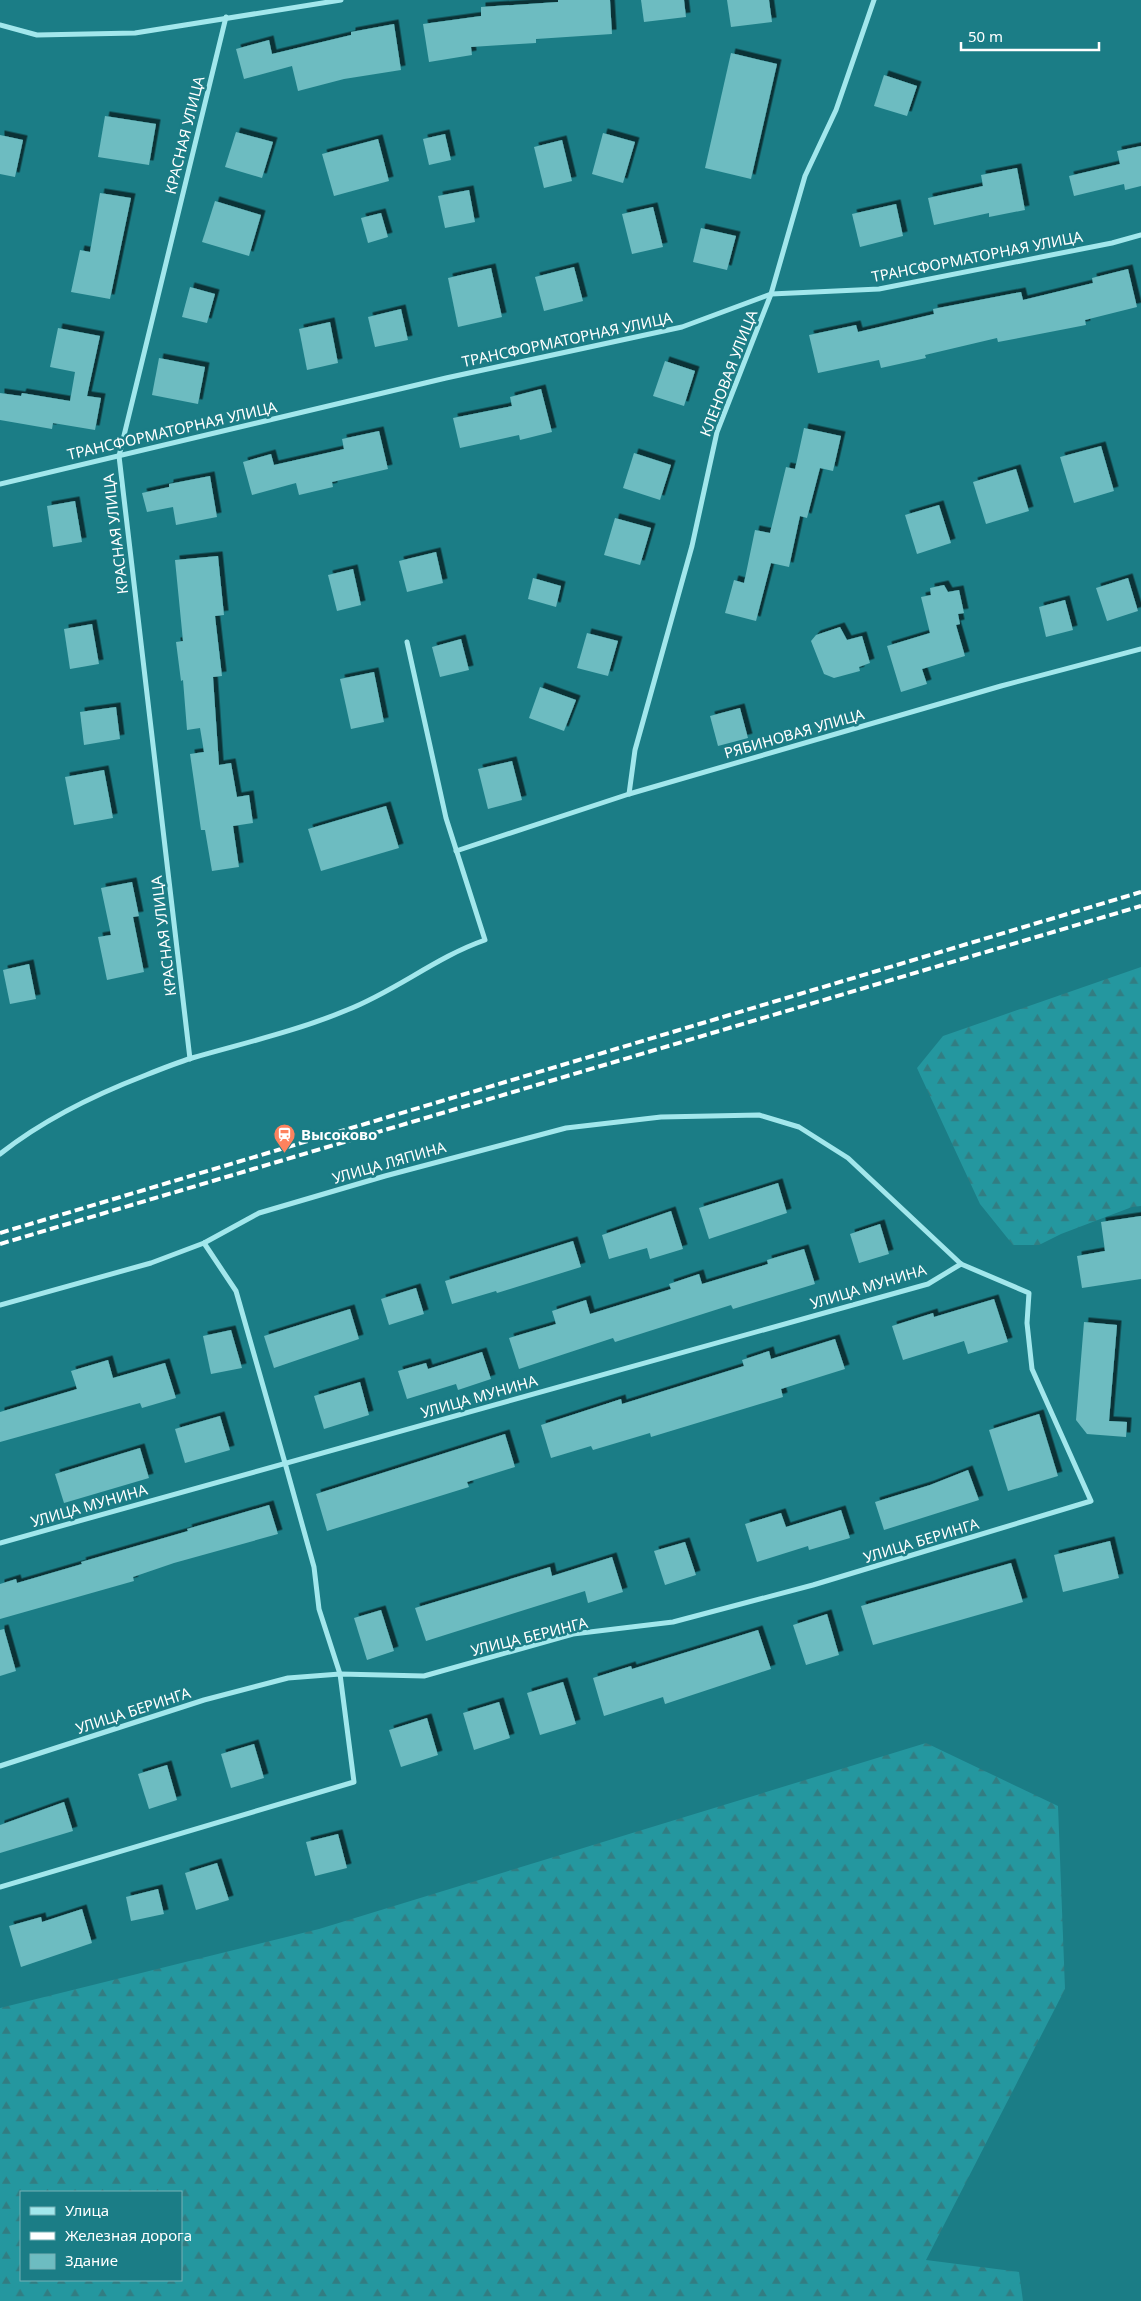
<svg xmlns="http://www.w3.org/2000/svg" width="1141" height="2301" viewBox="0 0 1141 2301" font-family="'Noto Sans',sans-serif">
<defs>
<pattern id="forest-firs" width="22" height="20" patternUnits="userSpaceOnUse" patternTransform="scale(1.25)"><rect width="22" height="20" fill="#24979f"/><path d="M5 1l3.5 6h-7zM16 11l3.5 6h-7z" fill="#327d82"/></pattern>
<filter id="shadow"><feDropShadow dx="4.5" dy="-4.5" stdDeviation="0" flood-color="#0009"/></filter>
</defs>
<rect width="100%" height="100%" fill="#1b7d86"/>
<g fill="url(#forest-firs)" fill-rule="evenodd">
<polygon points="1141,967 1141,1206 1132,1207 1061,1234 1039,1245 1013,1245 980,1204 917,1068 943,1036"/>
<path d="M926,1743L1058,1806L1065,1989L926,2260L1019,2272L1023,2301H0V2008L319,1929ZM181,2192V2280H21V2192Z"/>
</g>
<g fill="#6dbcc1" filter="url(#shadow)">
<polygon points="558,0 610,0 612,34 536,39 536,43 471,47 472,55 429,62 423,24 481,16 481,7 558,2"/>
<polygon points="641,0 684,0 686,17 644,22"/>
<polygon points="727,0 769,0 772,22 731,27"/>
<polygon points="394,24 401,70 344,79 298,91 292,66 244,79 236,49 269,40 272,54 351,35 351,32"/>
<polygon points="731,53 777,64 751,179 705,168"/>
<polygon points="884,75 917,86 907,116 874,106"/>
<polygon points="105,116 156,124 149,165 98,157"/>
<polygon points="236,132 273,142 262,178 225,167"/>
<polygon points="603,133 635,142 623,183 592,174"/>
<polygon points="445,134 451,160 429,165 423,139"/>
<polygon points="0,135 23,140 15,177 0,174"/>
<polygon points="378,139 389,181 334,196 322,154"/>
<polygon points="562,140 572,181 544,188 534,147"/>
<polygon points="1141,146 1141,186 1125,190 1124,184 1074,196 1069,176 1120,164 1117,151"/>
<polygon points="1017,168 1025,210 989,217 989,213 934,225 928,198 983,186 981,175"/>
<polygon points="469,190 475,222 445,228 438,196"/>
<polygon points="100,193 131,198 110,299 71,292 80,250 90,252"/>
<polygon points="215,201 261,215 249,256 202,242"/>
<polygon points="896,204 903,236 860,247 852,214"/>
<polygon points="653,207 663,247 632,254 622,214"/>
<polygon points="381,213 388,237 368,243 361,218"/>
<polygon points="701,228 736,236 727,270 693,262"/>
<polygon points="574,267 583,301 544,311 535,277"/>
<polygon points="491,268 502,317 458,327 448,278"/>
<polygon points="1128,269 1137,307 1085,320 1086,325 998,342 997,338 925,355 926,358 881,368 879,360 818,373 809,335 856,325 858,332 934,314 933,309 1021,292 1023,300 1093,283 1092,278"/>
<polygon points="190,287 215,294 207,323 182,317"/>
<polygon points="401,309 408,340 375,347 368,317"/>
<polygon points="330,322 338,363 307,370 299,329"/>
<polygon points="58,328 100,336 87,396 101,398 95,430 53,423 52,429 0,420 0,393 21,396 22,393 70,401 75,372 50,367"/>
<polygon points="159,358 205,367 198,404 152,395"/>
<polygon points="665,361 695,371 684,406 653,396"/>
<polygon points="541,389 552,432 520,440 519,435 460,448 453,418 512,406 510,397"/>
<polygon points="804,428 841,436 833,471 820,468 807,518 800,516 789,567 771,563 756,621 725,613 734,580 744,583 755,530 770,533 786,467 795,469"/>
<polygon points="379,431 388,469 332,482 333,487 299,495 296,483 252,495 243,462 271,454 274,465 344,449 342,439"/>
<polygon points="1101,446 1114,491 1074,503 1060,457"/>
<polygon points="634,453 671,465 660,500 623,488"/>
<polygon points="1016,469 1029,511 986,524 973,482"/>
<polygon points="210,476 217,517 176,525 173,507 147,512 142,493 169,487 169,484"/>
<polygon points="75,501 82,542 53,547 47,506"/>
<polygon points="939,505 951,543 917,554 905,515"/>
<polygon points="615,518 651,528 640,565 604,555"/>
<polygon points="436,552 443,583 407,592 399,561"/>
<polygon points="218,556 224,615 215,616 222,676 213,677 219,765 231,763 237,797 249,795 253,823 233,826 239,867 212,871 205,830 201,830 190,754 204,752 200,728 187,730 183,680 181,681 176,642 183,641 175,560"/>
<polygon points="353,569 361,605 337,611 328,575"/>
<polygon points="533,578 561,586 556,607 528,599"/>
<polygon points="1128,578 1138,611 1107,621 1096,588"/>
<polygon points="944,585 948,592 959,590 964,613 958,614 960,624 956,625 965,656 922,669 927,684 901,692 887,646 930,633 921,597 931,595 930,588"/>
<polygon points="1065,600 1073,630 1046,637 1039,607"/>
<polygon points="92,624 99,664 70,669 64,629"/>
<polygon points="840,627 847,640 862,636 870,663 859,667 860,671 834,678 824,674 811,641 816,635"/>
<polygon points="587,633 618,641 608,676 577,668"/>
<polygon points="461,639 469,670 440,677 432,647"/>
<polygon points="374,672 384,722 351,729 340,679"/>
<polygon points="540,687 576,700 564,731 529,718"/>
<polygon points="116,707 120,739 84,745 80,712"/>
<polygon points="740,708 748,738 718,746 710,716"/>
<polygon points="512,761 522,800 488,809 478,769"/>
<polygon points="104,770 113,818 74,825 65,777"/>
<polygon points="386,806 399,848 321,871 308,829"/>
<polygon points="132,882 139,916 133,917 144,972 107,980 98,937 111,935 101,888"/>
<polygon points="29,964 36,999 10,1004 3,970"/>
<polygon points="778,1183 787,1213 709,1239 699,1208"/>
<polygon points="671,1211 683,1249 650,1259 647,1248 609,1259 602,1235"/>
<polygon points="1141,1216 1141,1279 1082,1288 1077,1256 1105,1251 1101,1222"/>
<polygon points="880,1224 889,1254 859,1263 850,1234"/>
<polygon points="573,1241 581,1267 497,1293 496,1291 452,1304 445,1281"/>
<polygon points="804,1249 815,1284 733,1309 731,1305 615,1342 613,1338 519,1369 509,1338 556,1324 552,1311 586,1300 590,1314 671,1289 669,1284 699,1274 702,1284 768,1264 767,1260"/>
<polygon points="416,1288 424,1314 389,1325 381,1299"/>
<polygon points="994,1299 1008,1342 968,1354 964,1341 903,1360 892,1326 933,1313 934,1317"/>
<polygon points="350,1309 359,1339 274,1368 264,1336"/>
<polygon points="1084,1322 1117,1325 1109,1421 1127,1422 1126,1437 1087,1434 1076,1420"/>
<polygon points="231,1330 242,1368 211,1374 203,1336"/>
<polygon points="835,1339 845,1369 781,1389 783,1397 651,1437 650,1433 593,1450 591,1446 551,1458 541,1425 621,1399 622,1404 744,1366 742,1360 769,1351 771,1359"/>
<polygon points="482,1352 491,1379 458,1390 456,1384 407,1399 398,1371 426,1363 428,1369"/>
<polygon points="108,1360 113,1378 165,1363 176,1398 142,1408 140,1403 0,1442 0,1412 77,1389 71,1371"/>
<polygon points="360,1382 369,1415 324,1429 314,1396"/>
<polygon points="1039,1414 1058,1476 1008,1491 989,1430"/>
<polygon points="220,1416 230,1450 185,1463 175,1429"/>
<polygon points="505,1434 515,1467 467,1482 469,1487 327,1531 316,1494"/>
<polygon points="140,1448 149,1478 64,1503 55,1474"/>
<polygon points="968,1470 979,1500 884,1530 875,1502 930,1485"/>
<polygon points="269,1505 278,1534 174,1563 133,1577 134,1581 0,1619 0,1584 16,1579 17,1583 82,1564 81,1562 188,1531 187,1529"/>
<polygon points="841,1510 850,1538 809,1550 808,1546 757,1562 745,1524 781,1513 786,1527"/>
<polygon points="1110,1541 1119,1578 1063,1592 1054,1555"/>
<polygon points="685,1542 696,1575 665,1585 654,1551"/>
<polygon points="612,1557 623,1592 588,1603 585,1591 426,1641 415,1608 550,1567 552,1576"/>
<polygon points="1011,1563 1023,1602 873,1645 861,1606"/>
<polygon points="381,1610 394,1651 367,1660 354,1618"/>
<polygon points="827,1614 839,1655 806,1665 793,1625"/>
<polygon points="4,1629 16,1671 0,1676 0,1630"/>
<polygon points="758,1630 771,1669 665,1704 663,1697 604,1716 593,1678 631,1666 632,1669"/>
<polygon points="563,1682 576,1724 540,1735 527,1693"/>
<polygon points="499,1702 510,1738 474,1750 463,1713"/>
<polygon points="427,1718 438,1755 401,1767 389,1730"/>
<polygon points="254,1744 264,1778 231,1788 221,1754"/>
<polygon points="167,1765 177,1800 149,1809 138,1774"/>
<polygon points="64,1802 73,1831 0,1853 0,1825"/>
<polygon points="338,1834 347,1868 315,1876 306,1842"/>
<polygon points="217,1863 229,1900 196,1910 185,1873"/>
<polygon points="158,1889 164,1914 131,1921 126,1897"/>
<polygon points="82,1909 92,1943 21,1967 9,1926 41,1917 42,1922"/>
</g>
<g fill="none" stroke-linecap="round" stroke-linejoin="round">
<g stroke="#a2e7ec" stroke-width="5">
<polyline points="0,25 37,35 135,33 341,0"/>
<polyline points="0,484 446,378 682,327 771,294 879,289 1112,243 1141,235"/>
<polyline points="629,794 635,750 692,546 717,432 771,294 805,176 836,110 874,0"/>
<polyline points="456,851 629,794 1001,686 1141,649"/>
<polyline points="190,1059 119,456 226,17"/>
<path d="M0,1154C44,1119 94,1095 146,1075C161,1069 176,1063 192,1058C244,1043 297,1031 347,1010C396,991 436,957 485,940L446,818L407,642"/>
<polyline points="0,1305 151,1263 204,1243 259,1213 385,1176 566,1128 661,1117 759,1115 799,1127 848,1158 961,1264 1029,1293 1027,1323 1032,1369 1091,1501 813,1585 673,1622 573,1634 424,1676 340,1674 288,1678 204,1700 0,1766"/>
<polyline points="0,1543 928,1284 961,1264"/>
<polyline points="0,1887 354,1782 340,1674 319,1609 314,1567 285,1463 236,1291 204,1243"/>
</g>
<g stroke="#fff" stroke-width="4" stroke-dasharray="9 4" stroke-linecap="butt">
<polyline points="0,1233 1141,892"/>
<polyline points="0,1244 1141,906"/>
</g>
</g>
<defs>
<symbol id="station-pin" viewBox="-11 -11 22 30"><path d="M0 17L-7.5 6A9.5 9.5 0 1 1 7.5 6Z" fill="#fd825e" stroke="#1b7d86"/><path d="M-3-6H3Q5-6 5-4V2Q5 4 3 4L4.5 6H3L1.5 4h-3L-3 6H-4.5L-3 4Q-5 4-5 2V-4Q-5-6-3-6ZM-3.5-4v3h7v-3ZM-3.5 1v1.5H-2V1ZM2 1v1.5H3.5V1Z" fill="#fff"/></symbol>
</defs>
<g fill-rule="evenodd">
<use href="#station-pin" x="272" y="1122" width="25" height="34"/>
</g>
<g text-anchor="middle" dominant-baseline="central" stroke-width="5" stroke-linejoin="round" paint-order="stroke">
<g font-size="15" fill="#fff" stroke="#1b7d86">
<text transform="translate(184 135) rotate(-76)">КРАСНАЯ УЛИЦА</text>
<text transform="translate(977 256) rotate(-11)">ТРАНСФОРМАТОРНАЯ УЛИЦА</text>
<text transform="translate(567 339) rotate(-12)">ТРАНСФОРМАТОРНАЯ УЛИЦА</text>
<text transform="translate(728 373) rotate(-69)">КЛЕНОВАЯ УЛИЦА</text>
<text transform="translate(172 430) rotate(-13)">ТРАНСФОРМАТОРНАЯ УЛИЦА</text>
<text transform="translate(115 534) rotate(-97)">КРАСНАЯ УЛИЦА</text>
<text transform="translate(794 733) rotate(-16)">РЯБИНОВАЯ УЛИЦА</text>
<text transform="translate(163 936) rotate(-97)">КРАСНАЯ УЛИЦА</text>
<text transform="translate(389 1162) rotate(-16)">УЛИЦА ЛЯПИНА</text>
<text transform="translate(868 1286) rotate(-17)">УЛИЦА МУНИНА</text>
<text transform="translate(479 1396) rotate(-16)">УЛИЦА МУНИНА</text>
<text transform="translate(89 1505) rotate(-16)">УЛИЦА МУНИНА</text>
<text transform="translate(921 1540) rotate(-17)">УЛИЦА БЕРИНГА</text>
<text transform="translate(529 1636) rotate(-14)">УЛИЦА БЕРИНГА</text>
<text transform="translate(133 1710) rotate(-18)">УЛИЦА БЕРИНГА</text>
</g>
<g font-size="15" font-weight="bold" fill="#fff" stroke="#1b7d86" text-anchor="start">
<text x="301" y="1134">Высоково</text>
</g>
</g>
<rect x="20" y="2191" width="162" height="90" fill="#1b7d86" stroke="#76b1b6"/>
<rect x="30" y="2207" width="25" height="8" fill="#a2e7ec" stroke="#76b1b6"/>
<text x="65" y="2216" font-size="15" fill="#ffffff">Улица</text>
<rect x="30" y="2232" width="25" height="8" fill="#ffffff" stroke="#76b1b6"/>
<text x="65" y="2241" font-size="15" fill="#ffffff">Железная дорога</text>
<rect x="30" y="2254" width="25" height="15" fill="#6dbcc1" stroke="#76b1b6"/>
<text x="65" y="2266" font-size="15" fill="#ffffff">Здание</text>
<path d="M961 42v8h138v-8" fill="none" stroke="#ffffff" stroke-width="2.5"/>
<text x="968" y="42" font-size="15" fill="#ffffff" stroke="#1b7d86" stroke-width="4" paint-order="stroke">50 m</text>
</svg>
